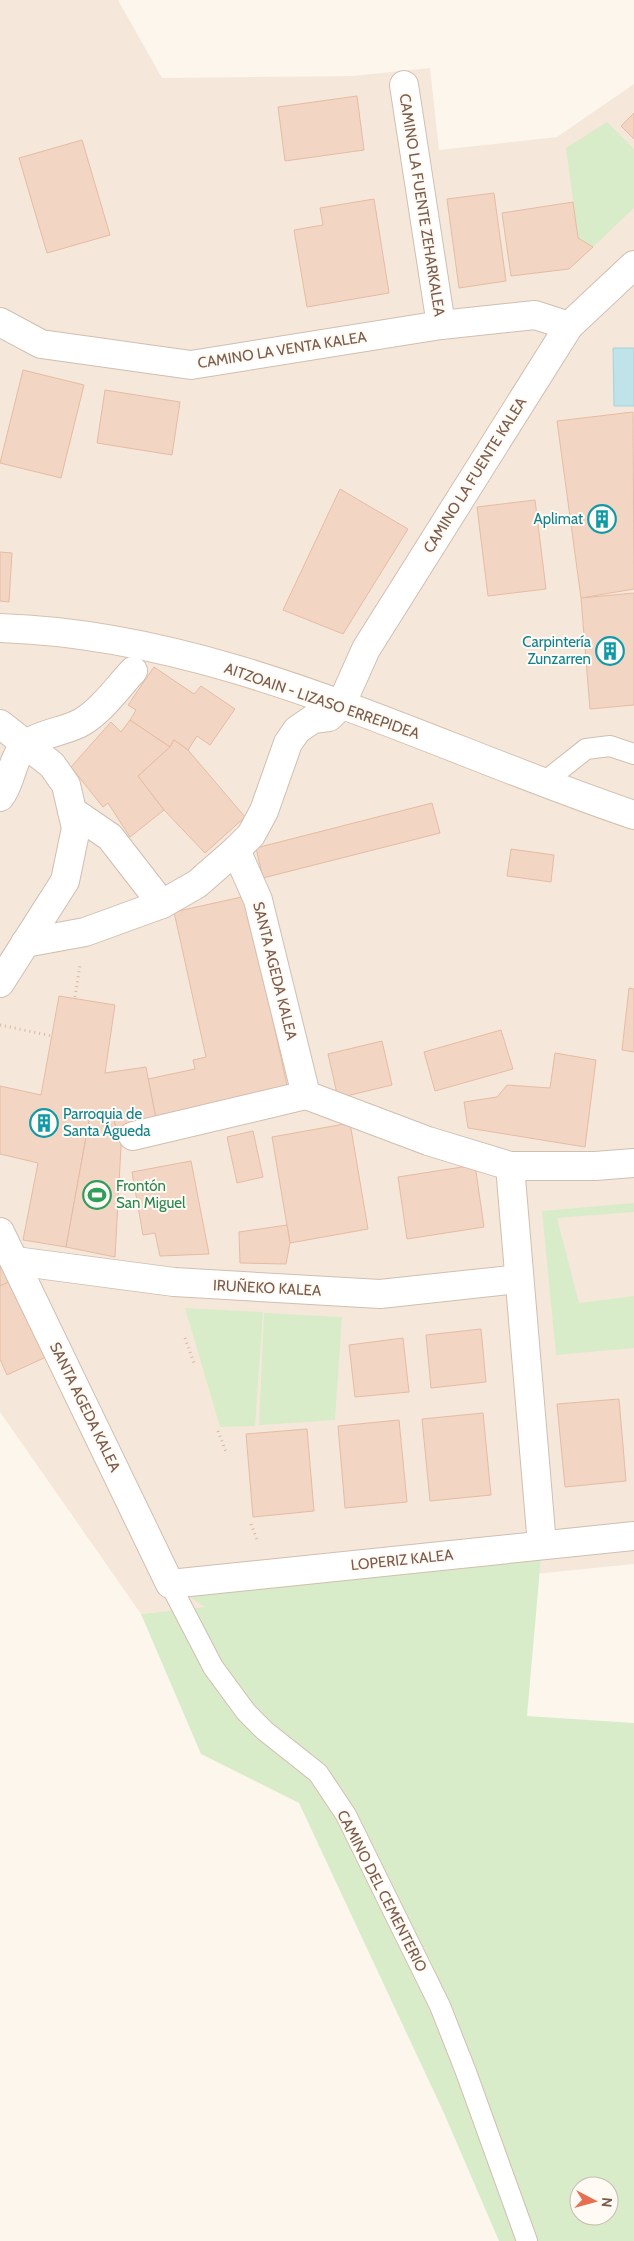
<svg xmlns="http://www.w3.org/2000/svg" width="634" height="2241" viewBox="0 0 634 2241" font-family="Cabin,sans-serif">
<rect width="100%" height="100%" fill="#fdf6ec"/>
<polygon fill="#f5e8da" points="0,0 118,0 162,78 352,76 430,68 439,150 557,137 634,84 634,1564 141,1614 0,1412"/>
<g fill="#d8ecc9" fill-rule="evenodd">
<polygon points="607,122 634,149 634,208 593,247 578,238 566,148"/>
<polygon points="634,1203 634,1212 557,1218 579,1303 634,1296 634,1348 556,1355 542,1211"/>
<polygon points="185,1308 263,1312 255,1426 220,1427"/>
<polygon points="264,1313 342,1317 335,1420 259,1425"/>
<path d="M542,1545L527,1716L634,1723V2241H499L443,2111L299,1803L201,1754L141,1614L205,1607L170,1584ZM579,2186H609V2216H579Z"/>
</g>
<polygon fill="#bfe3e8" stroke="#a5d3da" points="613,348 634,348 634,406 614,406"/>
<g fill="#f3d5c3" stroke="#e6bba3">
<polygon points="357,96 364,150 285,161 278,107"/>
<polygon points="634,113 634,139 621,126"/>
<polygon points="82,140 110,235 47,253 19,158"/>
<polygon points="494,193 506,281 459,288 447,199"/>
<polygon points="374,199 389,293 307,307 294,230 323,225 320,208"/>
<polygon points="573,202 578,238 593,247 569,269 511,276 502,213"/>
<polygon points="23,370 84,385 61,478 0,463"/>
<polygon points="105,390 180,402 172,455 97,443"/>
<polygon points="633,412 634,589 581,598 557,421"/>
<polygon points="340,489 408,529 343,634 283,610"/>
<polygon points="535,500 546,589 488,596 477,507"/>
<polygon points="0,552 12,553 9,602 0,601"/>
<polygon points="634,593 634,705 590,709 581,598"/>
<polygon points="154,667 194,694 201,686 235,709 210,745 197,736 188,750 174,740 170,747 130,720 136,710 128,705"/>
<polygon points="130,720 170,747 138,776 164,810 130,837 108,803 103,807 71,767 111,722 121,732"/>
<polygon points="174,740 188,750 245,817 205,853 164,810 138,776 170,747"/>
<polygon points="432,803 440,833 263,878 256,848"/>
<polygon points="511,849 554,855 551,882 507,876"/>
<polygon points="246,896 288,1090 156,1119 148,1079 195,1069 193,1060 206,1057 174,912"/>
<polygon points="629,988 634,989 634,1052 622,1050"/>
<polygon points="59,996 115,1005 105,1073 146,1067 156,1119 116,1129 113,1115 91,1110 66,1247 23,1240 38,1163 0,1154 0,1086 41,1095"/>
<polygon points="501,1030 513,1069 435,1091 424,1052"/>
<polygon points="382,1041 392,1085 338,1098 328,1054"/>
<polygon points="555,1053 596,1060 585,1147 468,1128 464,1102 497,1097 507,1085 550,1088"/>
<polygon points="91,1110 113,1115 116,1129 122,1128 115,1257 66,1247"/>
<polygon points="350,1123 368,1229 290,1243 272,1137"/>
<polygon points="253,1131 263,1177 237,1183 227,1137"/>
<polygon points="191,1161 209,1254 160,1256 155,1233 143,1235 132,1172"/>
<polygon points="475,1165 484,1227 407,1239 398,1177"/>
<polygon points="287,1225 290,1243 286,1264 240,1263 239,1232"/>
<polygon points="0,1257 11,1281 0,1286"/>
<polygon points="11,1281 46,1357 7,1375 0,1359 0,1286"/>
<polygon points="481,1329 486,1382 431,1388 426,1335"/>
<polygon points="403,1338 409,1392 355,1397 349,1345"/>
<polygon points="619,1399 626,1481 565,1487 557,1404"/>
<polygon points="483,1413 491,1495 430,1501 422,1419"/>
<polygon points="399,1420 407,1502 345,1508 338,1426"/>
<polygon points="307,1429 314,1511 253,1517 246,1434"/>
</g>
<g fill="none" stroke-linecap="round" stroke-linejoin="round">
<defs>
<g id="lane">
<polyline points="543,783 586,749 610,746 634,754"/>
<polyline points="170,1584 213,1667 246,1712 265,1731 318,1773 346,1815 440,2006 466,2072 527,2241"/>
</g>
<g id="street">
<polyline points="404,85 441,325"/>
<polyline points="0,322 41,344 191,365 441,325 535,315 569,326"/>
<polyline points="0,724 52,765 66,785 76,828 65,881 0,983"/>
<path d="M0,797C12,782 11,759 25,746C39,733 65,732 82,722C102,710 117,688 133,671"/>
<polyline points="72,811 110,837 162,904"/>
<polyline points="236,850 258,900 306,1095"/>
<polyline points="25,943 85,932 162,904 197,884 236,850 251,835 264,811 288,743 297,730 313,719 329,717 341,705 366,649 569,326 634,265"/>
<polyline points="133,1136 306,1095 428,1141 510,1166 595,1166 634,1163"/>
<polyline points="510,1166 542,1545"/>
<polyline points="0,1232 170,1584 634,1536"/>
<polyline points="15,1261 174,1282 380,1294 519,1279"/>
</g>
<path id="secondary" d="M0,628C224,635 426,745 634,815"/>
</defs>
<use href="#lane" stroke="#d1beb0" stroke-width="22"/>
<use href="#street" stroke="#d1beb0" stroke-width="30"/>
<use href="#secondary" stroke="#d6c0b0" stroke-width="30"/>
<g stroke="#d9b8a5" stroke-width="3" stroke-dasharray="1 4" stroke-linecap="butt">
<polyline points="75,997 80,965"/>
<polyline points="0,1025 52,1036"/>
<polyline points="185,1338 194,1363"/>
<polyline points="218,1431 226,1452"/>
<polyline points="251,1524 258,1542"/>
</g>
<use href="#lane" stroke="#fff" stroke-width="20"/>
<use href="#street" stroke="#fff" stroke-width="28"/>
<use href="#secondary" stroke="#fff" stroke-width="28"/>
</g>
<defs>
<symbol id="building-ring" viewBox="-11 -11 22 22"><circle r="9.5" fill="#fffaf3" stroke="#0f9aa8" stroke-width="1.5"/><path d="M-4-6H4V6H1V3H-1V6H-4ZM-2.5-4.3h1.7v1.8h-1.7ZM.8-4.3h1.7v1.8H.8ZM-2.5-1h1.7V.8h-1.7ZM.8-1h1.7V.8H.8Z" fill="#0f9aa8"/></symbol>
<symbol id="stadium-ring" viewBox="-11 -11 22 22"><circle r="9.5" fill="#fffaf3" stroke="#2e9e5b" stroke-width="1.5"/><path d="M0-5a6.5 5 0 1 0 0 10a6.5 5 0 1 0 0-10ZM-3.5-1.8h7v3.6h-7Z" fill="#2e9e5b"/></symbol>
</defs>
<g fill-rule="evenodd">
<use href="#building-ring" x="586" y="503" width="32" height="32"/>
<use href="#building-ring" x="594" y="635" width="32" height="32"/>
<use href="#building-ring" x="28" y="1107" width="32" height="32"/>
<use href="#stadium-ring" x="81" y="1179" width="32" height="32"/>
</g>
<g text-anchor="middle" dominant-baseline="central" stroke-width="4" stroke-linejoin="round" paint-order="stroke">
<g font-size="15" fill="#7a5c4d" stroke="#fffaf3">
<text transform="translate(422 205) rotate(81)">CAMINO LA FUENTE ZEHARKALEA</text>
<text transform="translate(282 350) rotate(-9)">CAMINO LA VENTA KALEA</text>
<text transform="translate(475 475) rotate(-58)">CAMINO LA FUENTE KALEA</text>
<text transform="translate(322 701) rotate(19)">AITZOAIN - LIZASO ERREPIDEA</text>
<text transform="translate(275 971) rotate(76)">SANTA AGEDA KALEA</text>
<text transform="translate(267 1288) rotate(3)">IRUÑEKO KALEA</text>
<text transform="translate(85 1407) rotate(64)">SANTA AGEDA KALEA</text>
<text transform="translate(402 1560) rotate(-6)">LOPERIZ KALEA</text>
<text transform="translate(382 1891) rotate(63)">CAMINO DEL CEMENTERIO</text>
</g>
<g font-size="15" fill="#0d838f" stroke="#fffaf3" text-anchor="end">
<text x="583" y="519">Aplimat</text>
<text x="591" y="642">Carpintería<tspan x="591" dy="17">Zunzarren</tspan></text>
<text x="63" y="1114" text-anchor="start">Parroquia de<tspan x="63" dy="17">Santa Águeda</tspan></text>
</g>
<g font-size="15" fill="#27864d" stroke="#fffaf3" text-anchor="start">
<text x="116" y="1186">Frontón<tspan x="116" dy="17">San Miguel</tspan></text>
</g>
</g>
<g transform="translate(594 2201) rotate(96)"><circle r="24" fill="#fffaf3" stroke="#cabbb1"/>
<path d="M0-4L9 19L0 12L-9 19Z" fill="#e76f51"/>
<text y="-8" font-size="14" font-weight="bold" text-anchor="middle" fill="#7a5c4d">N</text>
</g>
</svg>
